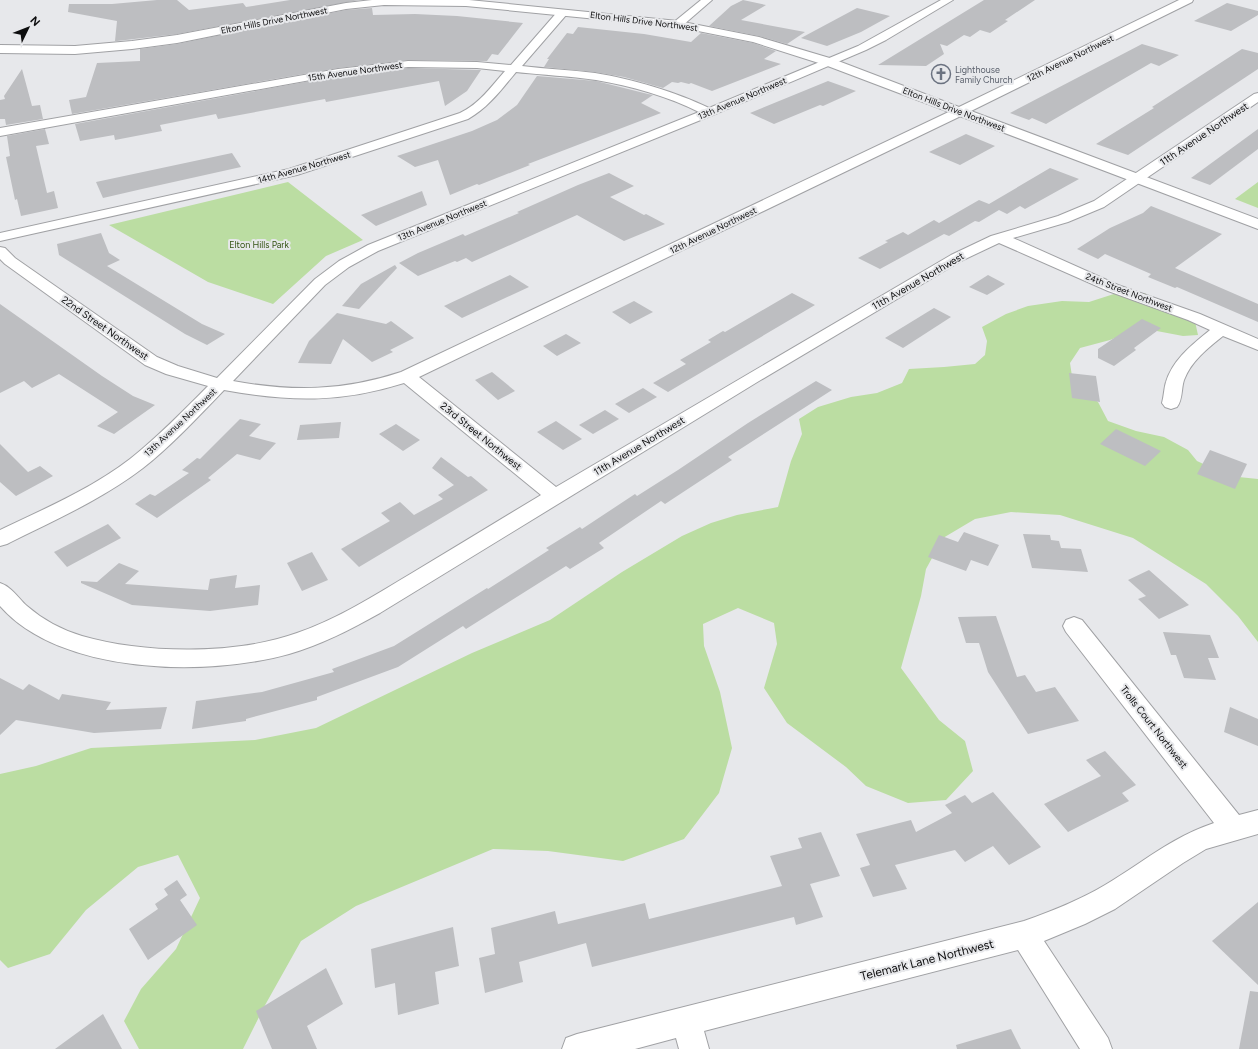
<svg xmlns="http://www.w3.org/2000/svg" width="1258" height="1049" viewBox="0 0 1258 1049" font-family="Figtree,sans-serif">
<rect width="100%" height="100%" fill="#e7e8eb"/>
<g fill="#bbdda2">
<polygon points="288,182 363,240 326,256 273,304 208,282 109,225"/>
<polygon points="1258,182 1258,208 1235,199"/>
<polygon points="1117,293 1144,293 1173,306 1194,317 1198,335 1183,336 1141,328 1110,340 1080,348 1070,363 1073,383 1098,402 1108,421 1136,431 1164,437 1188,450 1197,461 1229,476 1258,479 1258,642 1238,616 1206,584 1133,538 1060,515 1011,512 975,519 943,538 926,569 921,596 901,668 939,720 965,741 973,771 946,800 908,803 866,786 846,767 787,723 764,688 777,644 774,623 738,608 703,624 704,646 720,692 732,748 719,793 684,839 623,861 548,851 493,849 356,906 301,941 264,1007 243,1049 139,1049 124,1021 141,989 176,949 200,898 178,855 138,867 86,910 50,954 8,968 0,960 0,774 36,766 91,748 255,740 316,728 472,653 550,620 622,572 682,536 711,523 737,515 778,507 791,461 802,434 799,419 818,407 851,397 877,393 902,383 909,369 944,367 975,364 985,355 987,341 982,327 1006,314 1028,306 1062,301 1089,302"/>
</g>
<g fill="#bdbec1">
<polygon points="157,0 177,0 189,10 243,3 246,7 290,0 359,0 177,34 117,41 115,41 117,21 68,12 69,4 112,4"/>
<polygon points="743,0 766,5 741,20 805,32 787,44 759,36 709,26 731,6"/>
<polygon points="984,0 1035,0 1005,20 1008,21 990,33 980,30 970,37 964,35 947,46 940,44 944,54 926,66 878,65"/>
<polygon points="1227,3 1258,11 1258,15 1231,31 1194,21"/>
<polygon points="372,8 373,15 415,14 457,16 523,23 498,55 492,54 487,61 408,60 338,68 72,114 69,100 86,97 97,63 140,61 140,49 177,44 346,10"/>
<polygon points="857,8 890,16 861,32 827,46 801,38"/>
<polygon points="578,27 644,34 691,42 701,33 753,43 776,51 764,59 781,64 712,91 691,83 689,84 681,82 678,83 672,82 663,88 624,77 595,72 544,67 549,59 547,59 567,33 573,34"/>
<polygon points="1142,44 1179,55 1159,66 1151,63 1046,124 1032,118 1029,120 1010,113"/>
<polygon points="1242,49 1258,53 1258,69 1128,155 1096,144 1154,108 1152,107"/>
<polygon points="408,68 481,70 467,91 445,106 439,81 326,102 325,99 218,119 216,114 160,125 162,131 115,140 114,135 80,141 75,124 338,76"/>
<polygon points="22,69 32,106 40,105 43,119 6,125 5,119 0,119 0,100 5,99 4,96"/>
<polygon points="537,76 596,81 648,94 653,95 641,103 661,113 528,164 530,165 479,185 477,184 450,195 438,160 415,167 397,156 472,131 497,120 517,105"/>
<polygon points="828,81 856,91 823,106 820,105 774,124 750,113"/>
<polygon points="45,129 49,144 36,146 47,193 54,191 58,208 21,216 17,199 15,200 6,157 10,156 7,136"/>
<polygon points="1258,129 1258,149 1210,185 1191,178"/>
<polygon points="966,134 995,146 960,165 929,152"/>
<polygon points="232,153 241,167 142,189 103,198 96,182"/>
<polygon points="1050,168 1079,179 1025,209 1020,206 1007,214 999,210 979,222 975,221 949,236 944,234 880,269 858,258 888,242 885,241 903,232 908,235 934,220 939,223 979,200 989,204"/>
<polygon points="609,173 634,186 610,197 644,215 646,214 665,224 624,241 577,215 472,262 466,258 457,262 455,261 418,276 399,263 418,253 463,234 465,236 519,213 517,212 578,185"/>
<polygon points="422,191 427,205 376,226 361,215"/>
<polygon points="1151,206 1222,234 1175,268 1258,304 1258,322 1177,287 1175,288 1148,277 1151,274 1105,254 1098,259 1077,249 1110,228 1143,213"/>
<polygon points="101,233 109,253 120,260 107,266 202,324 225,334 207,345 185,334 59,255 57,244"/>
<polygon points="395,265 397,268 359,309 342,306 361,284"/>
<polygon points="510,275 529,287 462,318 444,306"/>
<polygon points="988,275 1005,284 987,295 969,287"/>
<polygon points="792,293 815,305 668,392 653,383 686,364 680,360 711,342 708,340 723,331 725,332"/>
<polygon points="634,301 653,312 630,324 612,312"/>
<polygon points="0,304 102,376 133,396 155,405 114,434 97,426 118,412 59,374 32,388 24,381 0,393"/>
<polygon points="934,308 951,317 903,348 885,338"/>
<polygon points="337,313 386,324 391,321 414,338 390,350 393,352 372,362 343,339 331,364 298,363 309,341"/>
<polygon points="1142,319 1161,328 1134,348 1136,350 1114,366 1098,358 1098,349"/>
<polygon points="566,334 581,343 557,356 543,346"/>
<polygon points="492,372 515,391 498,400 475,380"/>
<polygon points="1069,373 1096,376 1100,402 1072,398"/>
<polygon points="816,381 832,390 728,457 732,460 665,504 661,501 599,543 604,548 570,569 566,566 466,629 463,626 398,667 317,697 317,700 246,719 246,721 192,729 196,701 262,692 334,672 332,669 394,646 487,588 488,589 549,550 546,548 580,527 582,529 635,494 637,496 678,470 748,423"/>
<polygon points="643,388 657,397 629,413 615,404"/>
<polygon points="605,410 619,419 593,434 579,425"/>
<polygon points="240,419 261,424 249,436 276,443 260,460 237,454 208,478 211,480 157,518 135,504 150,494 155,496 189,473 182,470 197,458 200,459"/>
<polygon points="556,421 582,439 563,450 537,432"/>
<polygon points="341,422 339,438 297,440 300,425"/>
<polygon points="396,424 420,440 403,451 379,434"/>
<polygon points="1116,429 1161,451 1145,466 1100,444"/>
<polygon points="0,444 28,472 40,466 53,476 16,496 0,482"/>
<polygon points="1210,450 1247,464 1235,489 1197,474"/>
<polygon points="441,457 468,477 471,476 488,490 359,567 341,549 390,521 381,513 400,502 414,515 443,499 438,495 454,485 432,468"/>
<polygon points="108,524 121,538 67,567 54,552"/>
<polygon points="964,532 999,545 988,566 971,560 966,571 928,557 939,535 958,542"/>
<polygon points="1023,534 1050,535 1051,540 1059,541 1061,548 1081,549 1088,572 1032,568"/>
<polygon points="312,552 328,580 302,591 287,563"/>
<polygon points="119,563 139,571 125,584 208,590 210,579 237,575 235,588 260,585 258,605 210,611 132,605 81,583 81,581 97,582"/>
<polygon points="1149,570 1189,605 1159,619 1138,599 1146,596 1128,580"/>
<polygon points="996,616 1017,677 1025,675 1036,692 1055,687 1079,721 1028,734 988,672 979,643 966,643 958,617"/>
<polygon points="1163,632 1210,635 1219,658 1208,658 1216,680 1184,678 1176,655 1171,655"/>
<polygon points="0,678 23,690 29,684 59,700 62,694 111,702 106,710 167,707 161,729 94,733 16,720 0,735"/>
<polygon points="1230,707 1258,719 1258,746 1224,732"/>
<polygon points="1105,751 1136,785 1122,793 1129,801 1068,832 1044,804 1101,776 1086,760"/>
<polygon points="993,792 1041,847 1009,865 993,846 965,862 955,850 895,865 907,889 873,897 860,868 870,865 856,834 911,820 916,832 952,813 945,805 965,795 972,803"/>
<polygon points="821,832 840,876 810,884 823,917 796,925 794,917 592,967 586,943 519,962 523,982 485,993 479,958 495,954 491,928 555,911 558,924 645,903 649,919 782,886 770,856 802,848 798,838"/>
<polygon points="177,880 187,895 180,900 197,925 148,960 129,929 158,909 155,904 168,895 164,889"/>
<polygon points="1258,902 1258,985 1212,941"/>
<polygon points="453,927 459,966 435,972 439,1004 398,1015 395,983 375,988 371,949"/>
<polygon points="326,968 343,1004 307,1026 317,1049 272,1049 256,1011"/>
<polygon points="1250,991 1258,992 1258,1049 1239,1049"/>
<polygon points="103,1014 122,1049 55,1049"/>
<polygon points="1011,1029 1021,1049 957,1049 956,1045"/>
</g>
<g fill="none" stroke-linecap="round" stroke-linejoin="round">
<defs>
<g id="street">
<polygon points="701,0 712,0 682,26 674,26 673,24 674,22"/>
<path d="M941,0H953L886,40L866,50L713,115L378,251L349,267L325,285L233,381C293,392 343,391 401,372L957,108H965L967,111L965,114L419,377L556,487L951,255L991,236L1058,216L1094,201L1254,94L1258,93V102L1104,207L1068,222L1013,238L1118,285L1200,314L1258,339V350L1223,336C1208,348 1191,361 1184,380C1181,389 1183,399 1177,407L1171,409L1165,407L1162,403C1164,396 1164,388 1166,382C1173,359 1193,344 1210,330L1188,320L1108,291L999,243L961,261L759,381L380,613C351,629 321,645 289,654C207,677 60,675 0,606V583C12,587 18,598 27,606C43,620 62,630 82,636C144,654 236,655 297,633C338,619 375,595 412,573C455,547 498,521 541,495L404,383C341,403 289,402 224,390C199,416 171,446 143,468C101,500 53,521 7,544L0,546V530C44,509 91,489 130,459C158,437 183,411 208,386L166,374L145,365L5,264L0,259V247L5,248L15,258L157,357L178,366L217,378L315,279L339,261L368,245L699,112C667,96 631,86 596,80C570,76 543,75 516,72C502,89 488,108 468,119L297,175L0,241V233L289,169L460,113C479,104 491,87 505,71L477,68L408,67L338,75L0,136V128L338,69L408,61L477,62L511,65L559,10H567L568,12L567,14L522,66C546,69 571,70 595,73C632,79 676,92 709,108L858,46Z"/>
<path d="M1074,617L1082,620L1239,815L1258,810V834L1206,849L1183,863L1115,909L1085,924L1044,941L1108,1038L1112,1049H1080L1018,950L704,1031L709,1049H679L676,1038L635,1049H562L566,1038L577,1034L1024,921C1052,911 1080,900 1105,885C1144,862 1170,838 1214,823L1066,632L1063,626L1066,620Z"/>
</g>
<polygon id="secondary" points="372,0 469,0 678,21 759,37 833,59 959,107 1179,0 1193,0 1192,2 971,111 1258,219 1258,229 825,65 753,42 678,27 466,6 384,5 346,9 177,43 132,49 75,54 0,53 0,45 75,46 132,41 177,35 346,3"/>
</defs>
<use href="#street" stroke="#a0a1a4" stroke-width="2"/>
<use href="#secondary" stroke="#a0a1a4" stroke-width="2"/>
<use href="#street" fill="#fff" fill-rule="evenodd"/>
<use href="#secondary" fill="#fff" fill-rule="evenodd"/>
</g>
<defs>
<symbol id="church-ring" viewBox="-11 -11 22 22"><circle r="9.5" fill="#e7e8eb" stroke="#6b7280" stroke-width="1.5"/><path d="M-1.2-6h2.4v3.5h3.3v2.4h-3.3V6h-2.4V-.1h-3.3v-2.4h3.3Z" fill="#6b7280"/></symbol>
</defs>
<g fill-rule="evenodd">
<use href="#church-ring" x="930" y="63" width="22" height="22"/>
</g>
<g text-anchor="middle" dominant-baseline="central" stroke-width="4" stroke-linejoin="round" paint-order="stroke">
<g font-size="9" fill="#0d0d0e" stroke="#e7e8eb">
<text transform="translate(274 20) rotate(-11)">Elton Hills Drive Northwest</text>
<text transform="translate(644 21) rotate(7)">Elton Hills Drive Northwest</text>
<text transform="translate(1070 58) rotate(-26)">12th Avenue Northwest</text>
<text transform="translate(355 71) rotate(-8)">15th Avenue Northwest</text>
<text transform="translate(742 98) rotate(-23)">13th Avenue Northwest</text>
<text transform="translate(954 109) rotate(21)">Elton Hills Drive Northwest</text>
<text transform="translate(304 167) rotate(-16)">14th Avenue Northwest</text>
<text transform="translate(442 220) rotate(-22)">13th Avenue Northwest</text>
<text transform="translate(713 230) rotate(-26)">12th Avenue Northwest</text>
<text transform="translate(1129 292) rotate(21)">24th Street Northwest</text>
<text transform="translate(180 422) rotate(-43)">13th Avenue Northwest</text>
</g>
<g font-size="9" fill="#5b616d" stroke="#e7e8eb" text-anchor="start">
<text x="955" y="69">Lighthouse<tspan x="955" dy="10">Family Church</tspan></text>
</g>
<g font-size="9" fill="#315110" stroke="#e7e8eb">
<text x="259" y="244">Elton Hills Park</text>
</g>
<g font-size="10" fill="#0d0d0e" stroke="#e7e8eb">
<text transform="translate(1204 134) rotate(-34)">11th Avenue Northwest</text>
<text transform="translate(918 281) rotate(-30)">11th Avenue Northwest</text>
<text transform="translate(105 328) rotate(35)">22nd Street Northwest</text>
<text transform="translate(481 436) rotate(39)">23rd Street Northwest</text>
<text transform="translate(639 446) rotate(-31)">11th Avenue Northwest</text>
<text transform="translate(1154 727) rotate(52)">Trolls Court Northwest</text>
</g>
<g font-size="12" fill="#0d0d0e" stroke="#e7e8eb">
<text transform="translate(927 960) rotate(-14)">Telemark Lane Northwest</text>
</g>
</g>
<g transform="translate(28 28) rotate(47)" stroke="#e7e8eb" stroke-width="3" paint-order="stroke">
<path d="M0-3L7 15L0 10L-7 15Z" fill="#0d0d0e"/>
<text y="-6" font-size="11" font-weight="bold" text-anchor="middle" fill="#0d0d0e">N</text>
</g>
</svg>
